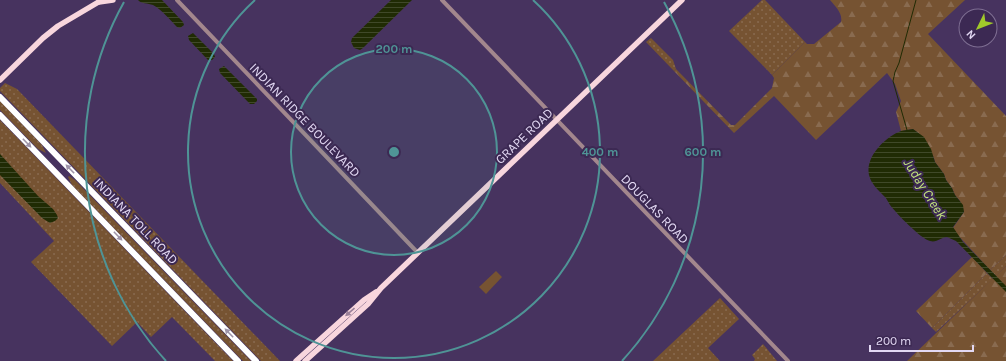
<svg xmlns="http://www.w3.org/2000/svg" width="1006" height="361" viewBox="0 0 1006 361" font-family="Karla,sans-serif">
<defs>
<pattern id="grass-dots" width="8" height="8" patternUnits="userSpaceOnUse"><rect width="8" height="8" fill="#765332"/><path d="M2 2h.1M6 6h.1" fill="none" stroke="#896b50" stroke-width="1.8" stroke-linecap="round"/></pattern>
<pattern id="forest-firs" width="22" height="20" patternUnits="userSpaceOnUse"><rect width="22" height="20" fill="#765332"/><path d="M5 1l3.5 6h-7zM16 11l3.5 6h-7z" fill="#896b50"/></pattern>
<pattern id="water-rules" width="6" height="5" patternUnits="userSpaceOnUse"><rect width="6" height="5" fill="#202b04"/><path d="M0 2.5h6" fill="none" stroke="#404929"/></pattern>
</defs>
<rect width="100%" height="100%" fill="#47335f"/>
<g fill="url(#grass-dots)">
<polygon points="762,0 765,0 805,42 772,75 729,31"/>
<polygon points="651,38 673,60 676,69 674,71 646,42"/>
<polygon points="5,83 17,89 280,361 261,361 0,91 0,88"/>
<polygon points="0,101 42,145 46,153 38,149 0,110"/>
<polygon points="0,120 233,361 215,361 172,317 151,337 137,322 112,346 31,262 54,241 0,183"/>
<polygon points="69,176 75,180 251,361 243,361 72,185 68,177"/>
<polygon points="1006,255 1006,266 996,276 990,270"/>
<polygon points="987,273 993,279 936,332 932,328"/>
<polygon points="720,298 739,319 708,348 720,361 653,361"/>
<polygon points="763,344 777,361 754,361 755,359 752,355"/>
</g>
<g fill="url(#forest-firs)">
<path d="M830,0H965L928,34L1006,116V255L990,270L955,232L953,228L964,212L960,201L955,195L952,188L946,180L944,174L935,162L934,158L923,137L913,129L901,131L896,112L901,101L895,84L887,73L816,140L774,96L734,133L674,71L676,69L731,125H735L772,88L774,78L772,75L805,42L807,44H814L841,22C843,13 835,6 830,0Z"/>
<polygon points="972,257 987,273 932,328 916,311"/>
<polygon points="1006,266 1006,361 907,361"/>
</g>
<polygon fill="#765332" points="496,271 502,277 486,294 479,287"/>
<g fill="url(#water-rules)">
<path d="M138,0H162L183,22L184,25L180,28L177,27C170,20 162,10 153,5C148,3 141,4 138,0Z"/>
<polygon points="391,0 412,0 363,48 360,50 354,48 351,42 352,38"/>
<polygon points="193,33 214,54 215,57 212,60 208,60 189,40 188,36"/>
<polygon points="224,66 257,99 257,101 254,104 250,104 220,73 219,69"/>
<path d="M913,129L924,137L931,149L935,162L944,174L946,180L952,188L955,195L963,205L964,212L953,227L963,242L1006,286V292L956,241L947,237C941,237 937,243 930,241C921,239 896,213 890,205C888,202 887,199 885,197C879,191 871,184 869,175C865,157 885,137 901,131C904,130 909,130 913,129Z"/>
<polygon points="0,154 38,196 53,209 57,215 58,218 55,221 50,223 42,218 0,175"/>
</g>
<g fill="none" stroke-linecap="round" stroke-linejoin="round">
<polyline stroke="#202b04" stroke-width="1" points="907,130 893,81 895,72 899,63 916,0"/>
<g stroke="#a3878d" stroke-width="4">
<polyline points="177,0 418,253"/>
<polyline points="442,0 788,361"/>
</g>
<g stroke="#f8d6dd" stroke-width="5.5">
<polyline points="99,2 113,0"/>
<polyline points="0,80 43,38 58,26 102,0"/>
<polyline points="296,361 364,300 376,292"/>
<polyline points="305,361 368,304 381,288 682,0"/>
</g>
<g stroke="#fff" stroke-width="6">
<polyline points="0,97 256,361"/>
<polyline points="0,115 238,361"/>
</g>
</g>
<defs><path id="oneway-solid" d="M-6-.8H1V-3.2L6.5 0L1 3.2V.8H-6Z"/></defs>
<g fill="#9e94a9">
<use href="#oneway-solid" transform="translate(27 143) rotate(46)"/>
<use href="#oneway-solid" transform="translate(70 169) rotate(-134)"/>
<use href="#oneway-solid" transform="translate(118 236) rotate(46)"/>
<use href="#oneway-solid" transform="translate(229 333) rotate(-134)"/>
</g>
<use fill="#9a8098" href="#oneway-solid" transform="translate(350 312) rotate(139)"/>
<circle cx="394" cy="152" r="103" fill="#4f9496" fill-opacity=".12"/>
<g fill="none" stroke="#4f9496" stroke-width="2">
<circle cx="394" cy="152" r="103"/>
<path d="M533 0A206 206 0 1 1 255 0"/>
<path d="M166 361A309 309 0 0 1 124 2M664 2A309 309 0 0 1 622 361"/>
</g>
<g text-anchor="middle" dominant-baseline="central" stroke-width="4" stroke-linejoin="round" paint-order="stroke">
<g font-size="13" fill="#e3d9f4" stroke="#3c2953">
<text transform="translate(305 120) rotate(46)">INDIAN RIDGE BOULEVARD</text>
<text transform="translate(524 136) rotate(-44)">GRAPE ROAD</text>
<text transform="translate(655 209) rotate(46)">DOUGLAS ROAD</text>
<text transform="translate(136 221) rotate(46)">INDIANA TOLL ROAD</text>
</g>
<g font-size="14" font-style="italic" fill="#c1e27d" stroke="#3c2953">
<text transform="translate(925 189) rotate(58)">Juday Creek</text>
</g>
</g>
<circle cx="394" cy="152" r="6" fill="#4f9496" stroke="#3c2953" stroke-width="2"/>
<g font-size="12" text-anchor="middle" font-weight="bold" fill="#4f9496" stroke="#3c2953" stroke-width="4" stroke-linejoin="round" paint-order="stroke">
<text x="394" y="53">200 m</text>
<text x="600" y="156">400 m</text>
<text x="703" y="156">600 m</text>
</g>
<g transform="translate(978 28) rotate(227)"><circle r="19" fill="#3c2953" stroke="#7f6f93"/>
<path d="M0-3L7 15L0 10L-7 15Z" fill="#a1c92a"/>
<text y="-6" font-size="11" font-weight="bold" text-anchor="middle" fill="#e3d9f4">N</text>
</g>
<path d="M870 345v6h103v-6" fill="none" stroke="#e3d9f4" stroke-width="2"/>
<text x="876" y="345" font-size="12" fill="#e3d9f4" stroke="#3c2953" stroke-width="3" paint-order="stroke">200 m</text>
</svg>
